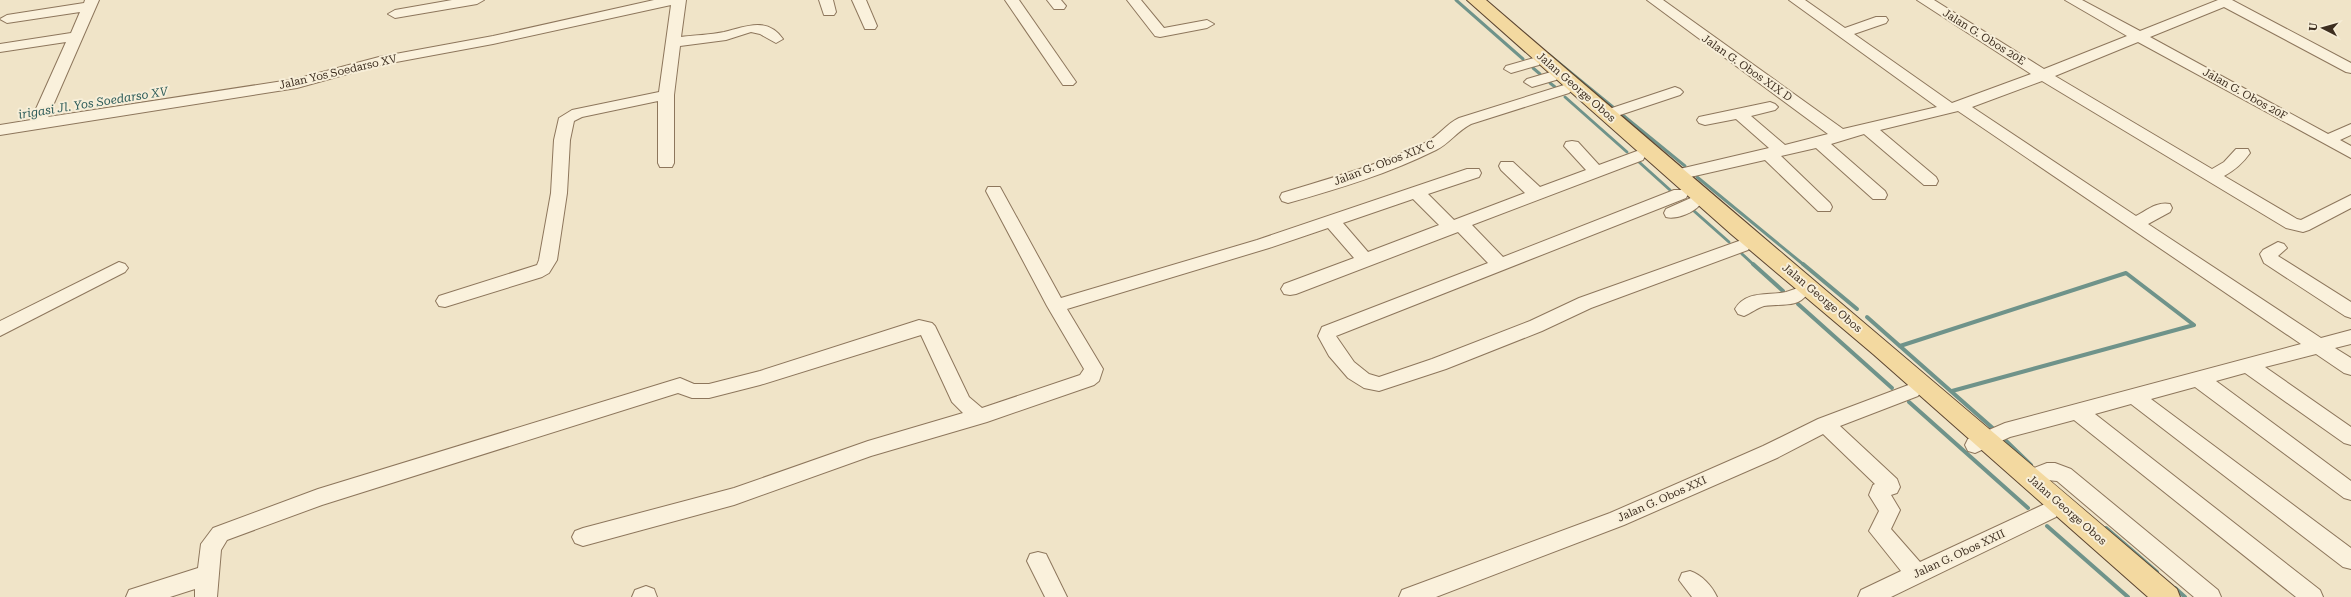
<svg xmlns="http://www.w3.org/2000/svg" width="2351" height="597" viewBox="0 0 2351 597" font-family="'Roboto Serif',serif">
<rect width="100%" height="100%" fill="#f0e4c8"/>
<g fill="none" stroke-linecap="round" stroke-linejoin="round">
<g stroke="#6f938a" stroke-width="3">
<polyline points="1456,0 1523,59"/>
<polyline points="1548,54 1685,166"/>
<polyline points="1533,68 1540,74"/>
<polyline points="1550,83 1555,87"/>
<polyline points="1565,97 1627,152"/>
<polyline points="1639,162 1670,190"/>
<polyline points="1697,177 1804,265"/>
<polyline points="1694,211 1729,242"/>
<polyline points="1742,254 1754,265"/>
</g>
<g stroke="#6f938a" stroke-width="4">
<polyline points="1753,264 1783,291"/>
<polyline points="1803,264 1857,309"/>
<polyline points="1798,304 1892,388"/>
<polyline points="1867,317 1996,431"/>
<polyline points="1900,346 2126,273 2194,325 1952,391"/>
<polyline points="1909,402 2028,508"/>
<polyline points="2002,437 2031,465"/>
<polyline points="2047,526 2128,597"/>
<polyline points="2106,528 2157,572"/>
<polyline points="2175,588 2185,597"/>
</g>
<defs>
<g id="minor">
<path d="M85,0H99L48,117L296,79L379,57L493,36L654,0H686L681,37C695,35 710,35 724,32C745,27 767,16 783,39L776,43L760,34L751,32L726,40L680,46L674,95V163L672,167H660L658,163V101L582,117L574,121L570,140L567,193L557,260L549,273L542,277L445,307L439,306L436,301L439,296L537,265L539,260L551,193L554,140L559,118L572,110L659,92L671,5L493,44L380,65L297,88L0,135V125L31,120L66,42L0,52V44L71,33L80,12L7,23L0,19L7,15L84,3Z"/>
<polygon points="452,0 484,0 477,4 395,18 388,14 395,10"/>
<polygon points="819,0 833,0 836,12 834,15 824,15"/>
<polygon points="852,0 866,0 877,26 875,29 865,29"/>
<polygon points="1005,0 1019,0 1076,82 1073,85 1063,85"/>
<polygon points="1047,0 1061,0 1066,6 1064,9 1054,9"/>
<polygon points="1127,0 1141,0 1164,28 1207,20 1214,24 1207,28 1160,37 1155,36"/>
<path d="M1647,0H1663L1843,129L1937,107L1789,0H1805L1845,28L1876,17H1886L1888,20L1886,23L1854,34L1952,103L2031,74L1917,0H1934L2044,69L2127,36L2065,0H2082L2140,31L2218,0H2232L2351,63V73L2346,72L2224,7L2150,37L2328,134L2351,124V135L2340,140L2351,146V158L2138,42L2055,76L2212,169L2224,162L2236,149H2248L2250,153C2243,163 2235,170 2224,176L2297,219L2301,220L2351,195V208L2309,230L2303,232L2286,228L2042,81L1972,107L2136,216C2147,210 2158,201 2170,204L2172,208L2170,212L2148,224L2321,338L2351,330V344L2335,348L2351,358V375L2344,373L2316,354L2265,367L2351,427V445L2344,443L2245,373L2216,381L2351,481V500L2344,498L2195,387L2151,399L2351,548V569L2343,567L2131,404L2095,414L2320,590L2323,597H2296L2074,420L2010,437L1975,453L1968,451L1965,445L1968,439L2005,423L2301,344L1958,111L1880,130L1936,177L1938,181L1936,185H1924L1864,134L1831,144L1885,191L1887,195L1885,199H1873L1816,148L1781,156L1830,203L1832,207L1830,211H1818L1765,160L1677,180L1671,179L1669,175L1671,171L1769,148L1736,119L1705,125L1699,123L1697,120L1699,117L1770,102L1775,104L1778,107L1775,110L1751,116L1785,145L1828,134Z"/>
<polygon points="1534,58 1539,59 1541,62 1539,65 1511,73 1504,69 1506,66"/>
<polygon points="1551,72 1556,74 1559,77 1556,80 1532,87 1524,82 1527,79"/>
<path d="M1564,85L1572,90L1569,93L1471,124C1457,131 1449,144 1436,150C1390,173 1338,189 1288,203L1282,201L1280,197L1282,193C1330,178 1380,165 1425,143C1438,137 1446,124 1459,118Z"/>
<polygon points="1675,87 1680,89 1683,92 1680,95 1608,119 1603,117 1600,114 1603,111"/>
<path d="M1572,141L1578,142L1599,165L1637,151L1643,152L1645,156L1643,160L1472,225L1503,257L1674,190H1686L1688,194L1686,198L1336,336L1354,362L1369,374L1379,377L1432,359L1530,321L1579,298L1736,242L1742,240L1748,242L1751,246L1748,250L1591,308L1542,331L1446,369L1379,391L1364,388L1348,378L1329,356L1318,336L1322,327L1488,263L1458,232L1296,294L1290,295L1284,294L1281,289L1284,284L1354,258L1328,228L1269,248L1067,309L1103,369L1099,381L1094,385L987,422L871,456L734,505L583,546L575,543L572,537L575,531L583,528L734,488L868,441L963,413L952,402L921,335L760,385L709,398H692L678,393L322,505L227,540L221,550L217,597H195V589L170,597H126L129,590L198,568L201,544L213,528L318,489L680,378L694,384H709L760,371L919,320L932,323L935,326L969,397L982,408L1080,375L1084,369L1047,306L986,191L988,187H1000L1061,298L1257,240L1467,169H1479L1481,173L1479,177L1428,194L1454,220L1525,193L1501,170L1499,166L1501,162H1513L1540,187L1586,170L1564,146L1566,142ZM1413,199L1439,225L1368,252L1343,223Z"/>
<path d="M1693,197L1699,199L1701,203C1696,212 1676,220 1666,217L1664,213L1666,209Z"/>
<polygon points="2278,242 2284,244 2287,248 2278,256 2351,302 2351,318 2345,316 2264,263 2260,254 2263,250"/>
<polygon points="119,262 125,264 128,268 125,272 0,336 0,321"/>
<path d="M1798,288L1804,289L1807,294C1798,309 1778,303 1764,306C1757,308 1751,313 1744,316L1738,314L1735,309C1746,290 1768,296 1786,292C1790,291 1794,289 1798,288Z"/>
<polygon points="1911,384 1918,386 1921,391 1918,396 1840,426 1897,479 1900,487 1897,493 1891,495 1900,510 1891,529 1920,562 2049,502 2056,505 2059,511 2056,517 1891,597 1858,597 1861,590 1901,571 1869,531 1879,511 1869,495 1873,485 1875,484 1823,434 1777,458 1624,525 1436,597 1399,597 1402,590 1610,513 1763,446 1818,419"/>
<polygon points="2047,463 2055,463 2071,469 2218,590 2221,597 2194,597 2057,481 2047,480 2031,486 2024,484 2021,478 2024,472"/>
<polygon points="1038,552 1046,554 1067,597 1045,597 1027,561 1030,554"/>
<path d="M1690,571C1702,575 1712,586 1717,597H1692L1679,580L1682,573Z"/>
<polygon points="646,586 654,589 657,597 632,597 635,590"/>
</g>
<path id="major" d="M1467,0H1486C1715,198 1947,392 2177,589L2180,597H2148L1873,354L1731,234Z"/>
</defs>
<use href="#minor" stroke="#8d765c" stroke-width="2"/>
<use href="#major" stroke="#5b4430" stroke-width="2"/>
<use href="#minor" fill="#faf1dc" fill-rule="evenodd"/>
<use href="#major" fill="#f3d9a0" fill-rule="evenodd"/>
</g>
<g text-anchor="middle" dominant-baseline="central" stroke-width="4" stroke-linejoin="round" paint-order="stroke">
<g font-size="11" fill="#3d2e20" stroke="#f7eed8">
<text transform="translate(1984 37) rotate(32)">Jalan G. Obos 20E</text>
<text transform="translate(1747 68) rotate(35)">Jalan G. Obos XIX D</text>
<text transform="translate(338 72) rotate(-13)">Jalan Yos Soedarso XV</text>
<text transform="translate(1576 87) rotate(41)">Jalan George Obos</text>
<text transform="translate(2245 94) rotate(29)">Jalan G. Obos 20F</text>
<text transform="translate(1384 163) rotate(-21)">Jalan G. Obos XIX C</text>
<text transform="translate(1822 298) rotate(40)">Jalan George Obos</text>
<text transform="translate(1662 499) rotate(-24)">Jalan G. Obos XXI</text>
<text transform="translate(2067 510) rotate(41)">Jalan George Obos</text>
<text transform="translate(1959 554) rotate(-25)">Jalan G. Obos XXII</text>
</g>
<g font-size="12" font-style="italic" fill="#2f5d5a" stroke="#f7eed8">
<text transform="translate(93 103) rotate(-9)">irigasi Jl. Yos Soedarso XV</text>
</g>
</g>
<g transform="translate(2323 28) rotate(276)" stroke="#f7eed8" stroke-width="3" paint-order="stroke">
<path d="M0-3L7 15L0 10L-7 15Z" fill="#3d2e20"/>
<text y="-6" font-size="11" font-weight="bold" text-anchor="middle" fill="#3d2e20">U</text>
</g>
</svg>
